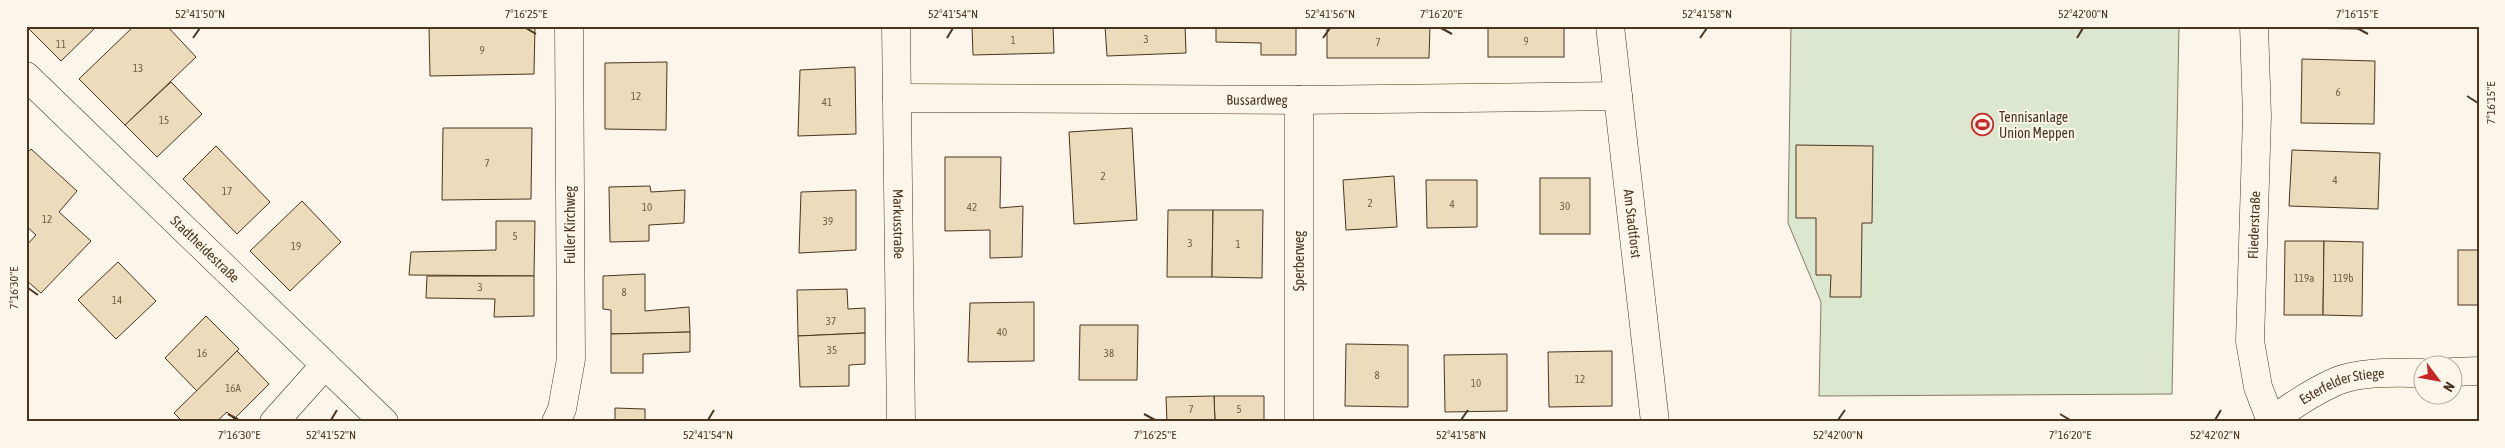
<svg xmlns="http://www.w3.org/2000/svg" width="2505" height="448" viewBox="0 0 2505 448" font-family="'Asap Condensed',sans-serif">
<rect width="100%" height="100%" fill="#fbf6e9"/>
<polygon fill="#dce7d0" stroke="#887966" points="1791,26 2179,26 2172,394 1819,396 1821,302 1788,223"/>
<g fill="#ecdcbc" stroke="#4a3520">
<polygon points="26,26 97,26 61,61"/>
<polygon points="134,26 167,26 196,57 125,125 79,79"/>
<polygon points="429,26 535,26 534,74 430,76"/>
<polygon points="972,26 1053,26 1054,53 973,55"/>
<polygon points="1105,26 1185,26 1186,53 1107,56"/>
<polygon points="1216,26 1296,26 1296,55 1261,55 1261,43 1216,42"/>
<polygon points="1327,26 1430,26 1429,58 1327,58"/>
<rect x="1488" y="26" width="76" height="31"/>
<polygon points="2290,26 2358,26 2358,29 2290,28"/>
<polygon points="2302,59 2375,61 2374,124 2301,123"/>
<polygon points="667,62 666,130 605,129 605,63"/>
<polygon points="855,67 856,134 798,136 800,70"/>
<polygon points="171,82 202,114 157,157 125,125"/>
<polygon points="443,128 532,128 531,199 442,200"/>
<polygon points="1132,128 1137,220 1074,224 1069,132"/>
<polygon points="1796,145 1873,146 1872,223 1862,223 1861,297 1830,297 1831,275 1816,275 1816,218 1796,218"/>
<polygon points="216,146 270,202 237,234 183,179"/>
<polygon points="31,149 77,191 59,212 91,241 41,293 26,280 26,246 36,235 26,226 26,154"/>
<polygon points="2292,150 2380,153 2378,209 2289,206"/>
<polygon points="945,157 1001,157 1000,208 1023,206 1022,257 990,258 990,230 945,231"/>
<polygon points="1394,176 1397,227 1346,230 1343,180"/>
<rect x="1540" y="178" width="50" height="56"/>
<polygon points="1426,180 1477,180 1477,227 1427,228"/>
<polygon points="650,186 651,192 685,190 684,223 649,225 649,241 610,242 609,187"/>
<polygon points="856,190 856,250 799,253 801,192"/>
<polygon points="302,201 341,242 290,291 250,251"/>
<polygon points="1168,210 1213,210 1212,277 1167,277"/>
<polygon points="1213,210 1263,210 1262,278 1212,277"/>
<polygon points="496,221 535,221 534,276 409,275 411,252 496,250"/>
<polygon points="2285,241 2324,241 2323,315 2284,315"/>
<polygon points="2324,241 2363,242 2362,316 2323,315"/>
<rect x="2458" y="250" width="21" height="55"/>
<polygon points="118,262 156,301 116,339 78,300"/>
<polygon points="645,274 645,311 689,307 690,332 611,334 611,310 603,309 603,276"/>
<polygon points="427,276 534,276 534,316 494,317 495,299 426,298"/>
<polygon points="847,289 848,309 865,308 865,333 798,336 797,290"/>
<polygon points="1034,302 1034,361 968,362 970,303"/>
<polygon points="206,316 239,349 197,391 165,358"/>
<polygon points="1080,325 1138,325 1137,380 1079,380"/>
<polygon points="690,332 690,352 643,354 643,373 611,373 611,334"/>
<polygon points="865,333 865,364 849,365 849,386 800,387 798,336"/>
<polygon points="1346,344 1408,345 1408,407 1345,406"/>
<polygon points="237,351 269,384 234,419 227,412 216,422 183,422 174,413"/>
<polygon points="1612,351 1612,406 1549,407 1548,352"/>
<polygon points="1507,354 1507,411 1445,412 1444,355"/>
<polygon points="1214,396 1264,396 1264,422 1215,422"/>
<polygon points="1214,396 1215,422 1167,422 1166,397"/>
<polygon points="615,408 645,409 645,422 615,422"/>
</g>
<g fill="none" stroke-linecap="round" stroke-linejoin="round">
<defs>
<g id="minor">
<path id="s1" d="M896,26L901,422"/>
<path id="s2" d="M1610,26L1655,422"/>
<polyline points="2254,26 2257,116 2250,341 2258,387 2271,421"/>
<path id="s3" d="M26,76L384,422"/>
<path id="s4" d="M897,98L1299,100L1618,96"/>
<polyline points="1299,100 1299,422"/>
<polyline points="2452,372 2479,371"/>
<polyline points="274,422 325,365"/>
<polyline points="556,422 562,409 571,359 569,26"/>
<path id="s5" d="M2270,422C2290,407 2314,391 2337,381C2363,371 2395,373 2422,373"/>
</g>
</defs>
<use href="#minor" stroke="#4a3520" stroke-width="29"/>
<use href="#minor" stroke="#fbf6e9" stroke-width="28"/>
</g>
<path fill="none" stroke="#4a3520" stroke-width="2" d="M526,28L536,34M1441,28L1452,34M2357,28L2368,34M193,38L200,28M947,38L953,28M1323,38L1330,28M1700,38L1707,28M2077,38L2083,28M2467,96L2478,103M28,288L38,295M228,414L239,420M1144,414L1155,420M2060,414L2070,420M331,420L337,410M708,420L714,410M1461,420L1468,410M1838,420L1845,410M2215,420L2221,410"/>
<defs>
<symbol id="stadium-ring" viewBox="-11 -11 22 22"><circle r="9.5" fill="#fbf6e9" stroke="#c62828" stroke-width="1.5"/><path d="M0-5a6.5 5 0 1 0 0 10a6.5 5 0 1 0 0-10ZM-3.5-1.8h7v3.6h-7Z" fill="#c62828"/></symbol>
</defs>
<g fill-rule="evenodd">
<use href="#stadium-ring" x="1970" y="112" width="25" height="25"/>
</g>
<g text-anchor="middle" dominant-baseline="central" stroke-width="4" stroke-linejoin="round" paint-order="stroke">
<g font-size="11" fill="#725f47">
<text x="1146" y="39">3</text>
<text x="1013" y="40">1</text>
<text x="1526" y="41">9</text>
<text x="1378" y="42">7</text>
<text x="61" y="44">11</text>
<text x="482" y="50">9</text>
<text x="138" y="68">13</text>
<text x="2338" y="92">6</text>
<text x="636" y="96">12</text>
<text x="827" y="102">41</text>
<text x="164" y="120">15</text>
<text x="487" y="163">7</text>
<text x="1103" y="176">2</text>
<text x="2335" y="180">4</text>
<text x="227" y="191">17</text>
<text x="1370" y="203">2</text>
<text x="1452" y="204">4</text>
<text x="1565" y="206">30</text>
<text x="647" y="207">10</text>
<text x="972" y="207">42</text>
<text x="47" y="219">12</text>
<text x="828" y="221">39</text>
<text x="515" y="236">5</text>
<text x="1190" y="243">3</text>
<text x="1238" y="244">1</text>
<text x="296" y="246">19</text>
<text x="2304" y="278">119a</text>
<text x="2343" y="278">119b</text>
<text x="480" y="287">3</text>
<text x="624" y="292">8</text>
<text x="117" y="300">14</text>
<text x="831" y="321">37</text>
<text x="1002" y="332">40</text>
<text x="832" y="350">35</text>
<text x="202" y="353">16</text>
<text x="1109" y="353">38</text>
<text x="1377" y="375">8</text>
<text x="1580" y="379">12</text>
<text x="1476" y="383">10</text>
<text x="233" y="388">16A</text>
<text x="1191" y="409">7</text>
<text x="1239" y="409">5</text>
</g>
<g font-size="14" fill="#4a3520" stroke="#fbf6e9">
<text stroke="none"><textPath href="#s4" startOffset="360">Bussardweg</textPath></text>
<text stroke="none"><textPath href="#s1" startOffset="198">Markusstraße</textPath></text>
<text stroke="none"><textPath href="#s2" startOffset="199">Am Stadtforst</textPath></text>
<text transform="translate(570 225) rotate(-90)">Fuller Kirchweg</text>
<text transform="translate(2254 225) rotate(-88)">Fliederstraße</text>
<text stroke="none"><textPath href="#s3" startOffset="249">Stadtheidestraße</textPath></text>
<text transform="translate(1299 261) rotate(-90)">Sperberweg</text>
<text stroke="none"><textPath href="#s5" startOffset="82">Esterfelder Stiege</textPath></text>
</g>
<g font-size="14" fill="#4a3520" stroke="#fbf6e9" text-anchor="start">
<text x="1999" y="117">Tennisanlage<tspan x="1999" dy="16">Union Meppen</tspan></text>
</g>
</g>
<rect width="2505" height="448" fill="none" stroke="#fbf6e9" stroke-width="55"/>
<g transform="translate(2438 380) rotate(122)"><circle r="24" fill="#fbf6e9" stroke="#b4a999"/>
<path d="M0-4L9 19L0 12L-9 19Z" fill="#c62828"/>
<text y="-8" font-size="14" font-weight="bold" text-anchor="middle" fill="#4a3520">N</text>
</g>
<rect x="28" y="28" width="2450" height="392" fill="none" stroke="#4a3520" stroke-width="2"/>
<g font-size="12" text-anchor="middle" fill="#4a3520">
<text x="200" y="18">52°41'50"N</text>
<text x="526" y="18">7°16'25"E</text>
<text x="953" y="18">52°41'54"N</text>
<text x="1330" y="18">52°41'56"N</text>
<text x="1441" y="18">7°16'20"E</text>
<text x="1707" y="18">52°41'58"N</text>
<text x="2083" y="18">52°42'00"N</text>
<text x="2357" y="18">7°16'15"E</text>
<text transform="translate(2491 103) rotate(-90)" y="4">7°16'15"E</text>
<text transform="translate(14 288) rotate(-90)" y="4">7°16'30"E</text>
<text x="239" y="439">7°16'30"E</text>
<text x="331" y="439">52°41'52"N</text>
<text x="708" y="439">52°41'54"N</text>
<text x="1155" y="439">7°16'25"E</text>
<text x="1461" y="439">52°41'58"N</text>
<text x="1838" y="439">52°42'00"N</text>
<text x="2070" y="439">7°16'20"E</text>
<text x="2215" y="439">52°42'02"N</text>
</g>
</svg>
